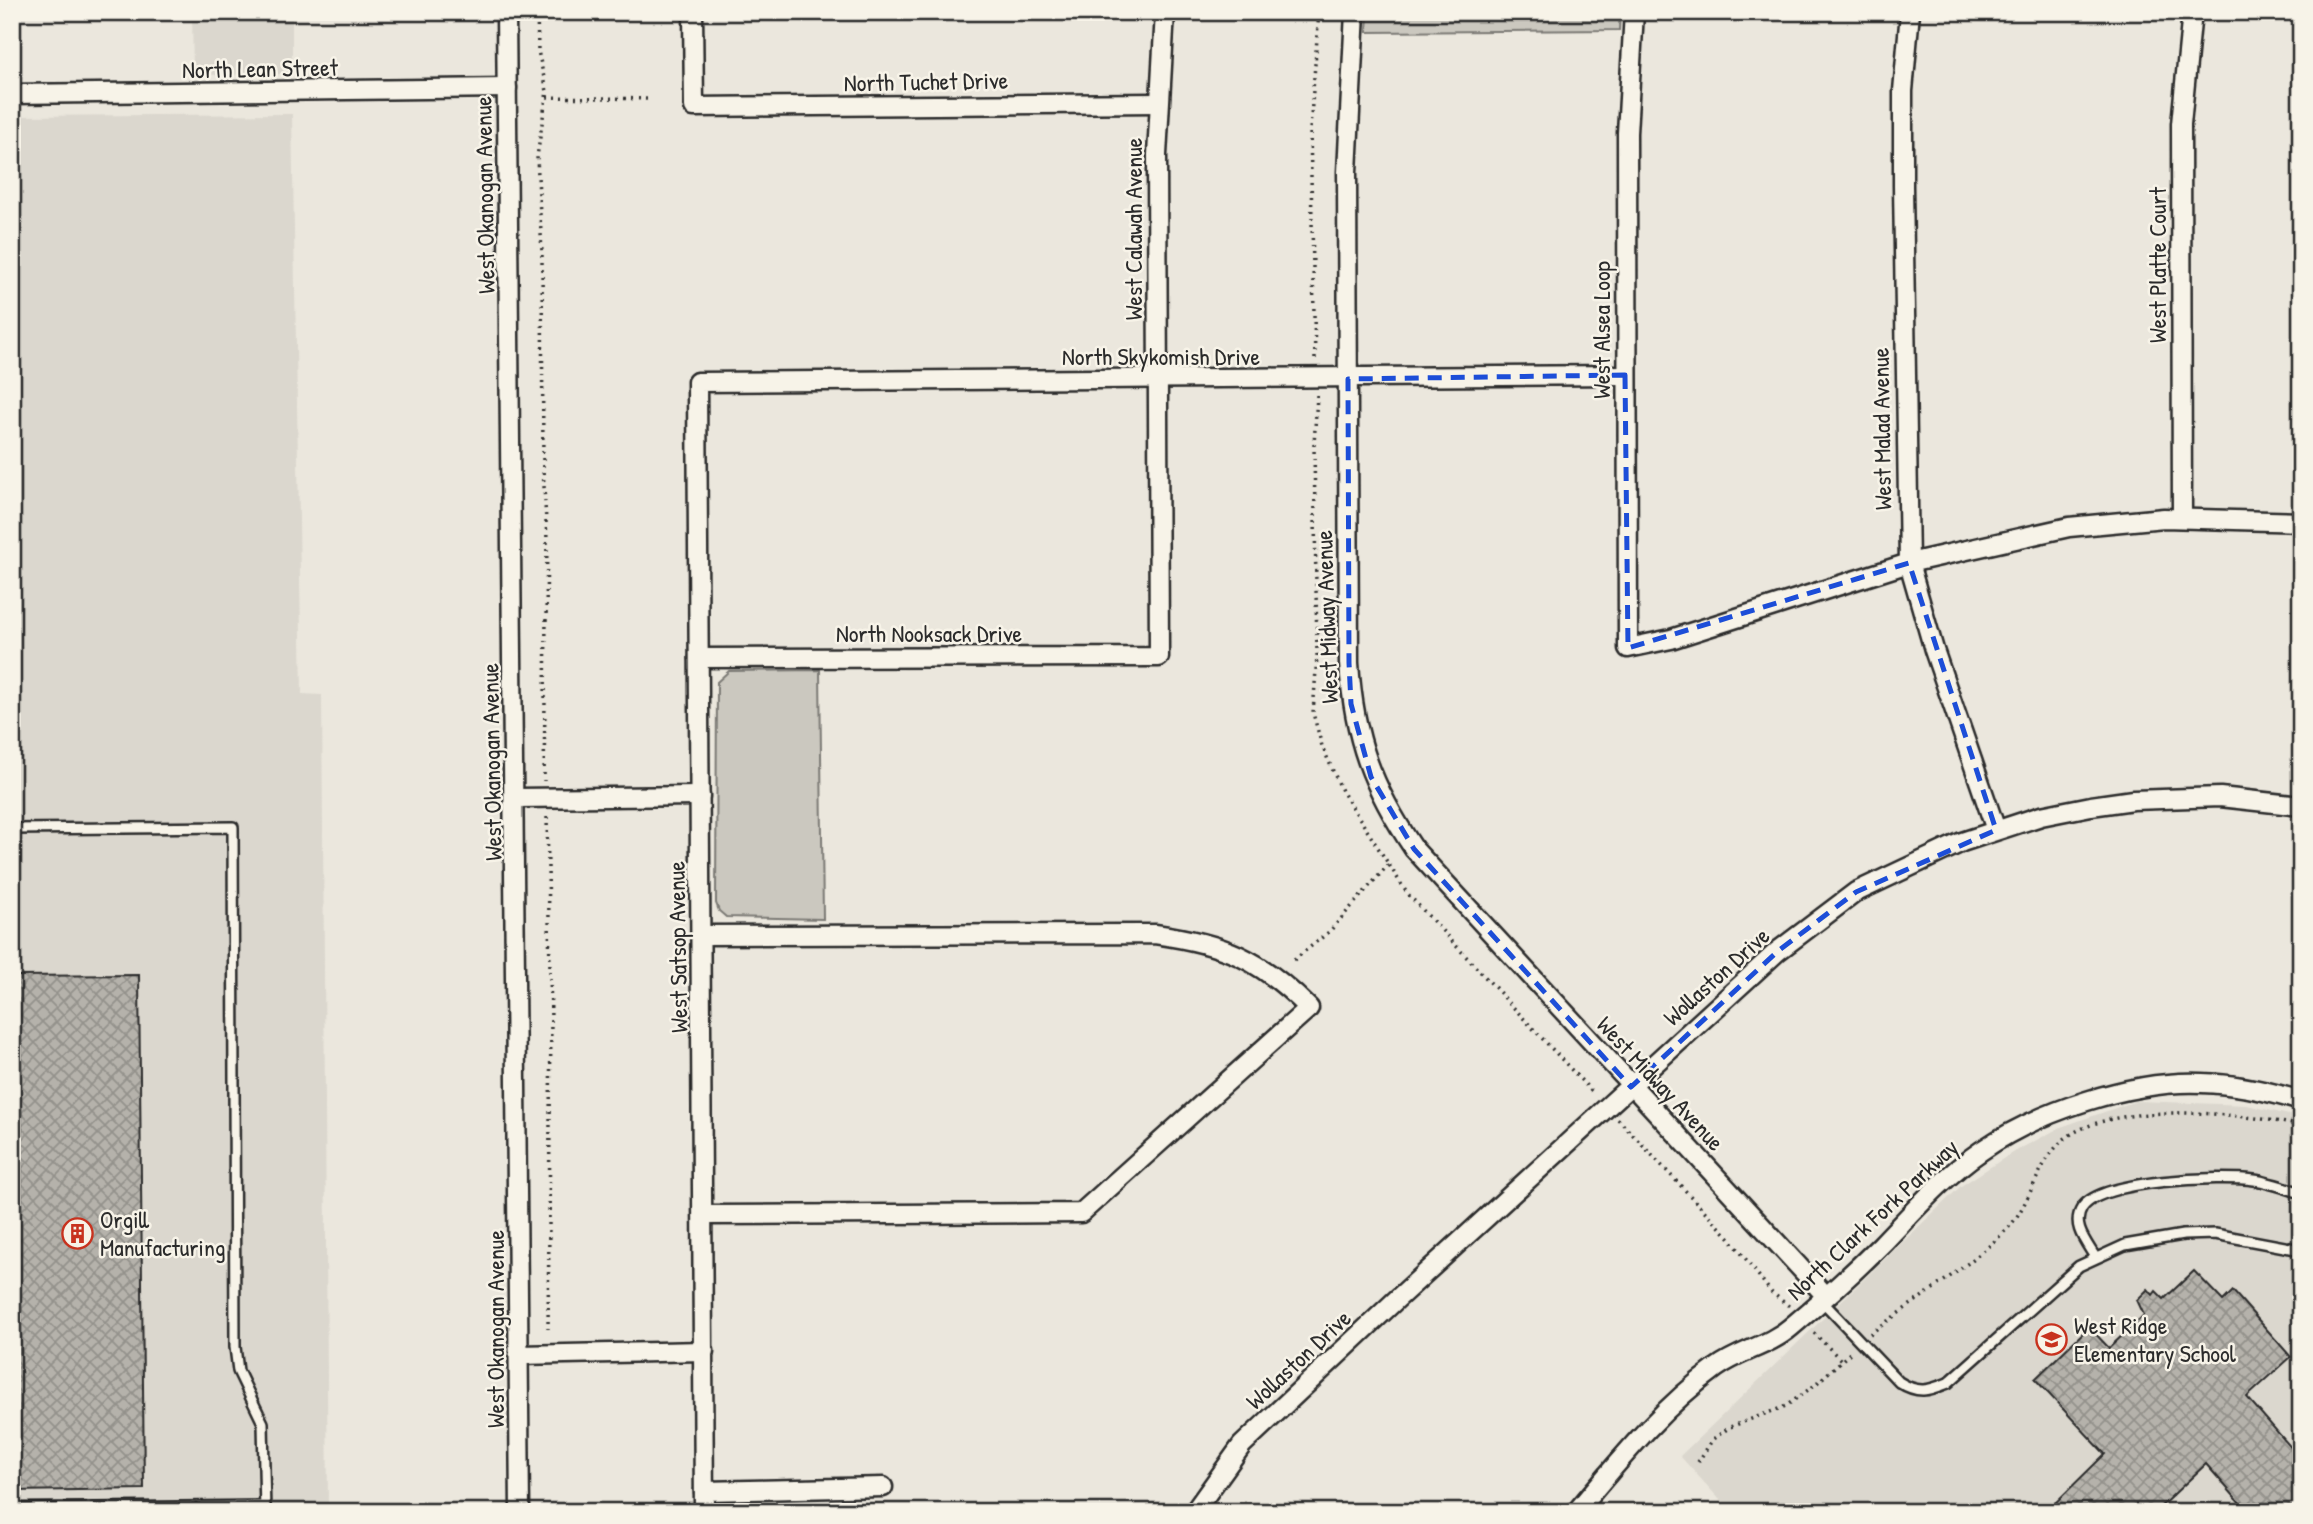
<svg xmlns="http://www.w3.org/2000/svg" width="2313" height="1524" viewBox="0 0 2313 1524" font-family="'Patrick Hand',sans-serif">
<defs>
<pattern id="building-cross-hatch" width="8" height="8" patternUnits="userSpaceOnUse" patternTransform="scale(1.75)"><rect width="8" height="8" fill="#b5b2ab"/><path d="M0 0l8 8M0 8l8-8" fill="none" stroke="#93918b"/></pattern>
</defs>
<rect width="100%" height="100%" fill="#ebe7dd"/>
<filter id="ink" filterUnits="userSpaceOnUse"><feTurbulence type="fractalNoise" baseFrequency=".0143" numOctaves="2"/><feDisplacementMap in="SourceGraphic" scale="14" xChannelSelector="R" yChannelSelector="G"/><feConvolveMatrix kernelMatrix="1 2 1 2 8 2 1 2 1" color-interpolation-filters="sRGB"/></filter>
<g filter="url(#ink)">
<g fill="#dbd7ce">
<polygon points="192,12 292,12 292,74 193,75"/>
<polygon points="292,114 302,694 322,695 328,1512 12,1512 12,116"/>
<polygon points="2136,1101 2247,1105 2301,1118 2301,1512 1731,1512 1680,1456 1961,1186 2012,1153 2061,1127"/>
</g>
<g fill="#cbc8bf" stroke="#7b7a75" stroke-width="2">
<polygon points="1368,12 1620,12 1619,30 1367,32"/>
<polygon points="820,670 823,919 726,917 719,911 716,903 717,682 729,671"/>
</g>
<g fill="url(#building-cross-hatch)" stroke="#2b2b2b" stroke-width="2">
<polygon points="139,975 144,1489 12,1491 12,976"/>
<polygon points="2194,1271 2223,1301 2233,1291 2291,1357 2247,1397 2301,1459 2301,1512 2248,1512 2206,1464 2155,1512 2046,1512 2105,1454 2035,1379 2089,1327 2109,1348 2144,1315 2137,1300 2148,1289 2153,1295 2156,1291 2164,1299"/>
</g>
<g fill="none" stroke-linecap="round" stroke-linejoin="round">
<defs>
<g id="service">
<polyline points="12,829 233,827 235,1347 238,1371 263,1423 265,1512"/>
<path d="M2095,1257C2086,1242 2071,1225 2082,1208C2100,1179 2222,1176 2254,1180C2269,1182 2286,1188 2301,1193"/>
<path d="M1821,1300L1899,1382C1918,1394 1928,1391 1948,1383L2079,1266L2125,1245L2183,1235L2215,1234L2301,1250"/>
<polyline points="12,1509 265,1506"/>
</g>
<g id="minor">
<polyline points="506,12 520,1512"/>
<polyline points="693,12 694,107 1158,103"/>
<path d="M1355,12L1347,172L1349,663C1354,739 1372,787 1414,849L1826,1296"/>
<polyline points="1634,12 1627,133 1628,648 1671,639 1909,563 2069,527 2164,518 2301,522"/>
<polyline points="1910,12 1903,91 1903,186 1909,563 1934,650 1996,830"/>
<polyline points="12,94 507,88"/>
<polyline points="2182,518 2181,124 2192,12"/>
<polyline points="699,658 1159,657 1157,155 1165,12"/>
<polyline points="516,798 700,796"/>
<path d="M701,935L1155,934C1225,944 1259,958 1309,1008L1081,1213L703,1215"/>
<polyline points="519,1355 704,1351"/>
<polyline points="704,1491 883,1487"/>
<polyline points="704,1512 697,382 1625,375"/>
<polyline points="1194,1512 1242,1445 1397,1299 1778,951 1856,892 1962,842 2041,816 2091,806 2133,800 2220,797 2301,806"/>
<path d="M1576,1512C1619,1461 1662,1407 1716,1368C1739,1351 1769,1346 1791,1327C1822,1301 1852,1274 1881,1245C1913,1212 1943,1177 1981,1151C2038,1111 2133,1080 2202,1083C2236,1084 2268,1091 2301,1101"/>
</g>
</defs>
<use href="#service" stroke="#2b2b2b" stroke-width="14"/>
<use href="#minor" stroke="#2b2b2b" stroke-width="23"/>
<g stroke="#2b2b2b" stroke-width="3.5" stroke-dasharray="2 5" stroke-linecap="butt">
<polyline points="537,12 538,51 547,91 537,157 542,253 543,469 547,539 544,781"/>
<polyline points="547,97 651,99"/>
<polyline points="1315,359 1310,130 1319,12"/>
<polyline points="1317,395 1314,445 1317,655 1313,713 1322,746 1342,791 1407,893 1594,1094"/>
<polyline points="547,817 551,1020 548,1329"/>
<polyline points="1294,960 1330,931 1388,865"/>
<polyline points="1618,1119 1729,1237 1771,1292 1790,1307"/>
<polyline points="1814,1333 1842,1361"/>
<path d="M1870,1334C1912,1302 1974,1264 2009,1227C2031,1202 2037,1164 2062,1141C2110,1099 2243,1113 2301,1126"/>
<polyline points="1698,1462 1713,1439 1730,1427 1786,1406 1815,1385 1852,1351"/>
</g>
<use href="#service" stroke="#f7f3e8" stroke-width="9"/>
<use href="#minor" stroke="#f7f3e8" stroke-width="18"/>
</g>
</g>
<path fill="none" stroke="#1d4ed8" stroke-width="5" stroke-dasharray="14 9" stroke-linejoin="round" d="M1625,375L1628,648L1909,563L1996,830L1856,892L1778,951L1631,1087L1414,849L1371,777L1351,704L1349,663L1348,379Z"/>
<defs>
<symbol id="building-ring" viewBox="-11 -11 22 22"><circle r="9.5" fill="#f7f3e8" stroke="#c8321e" stroke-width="1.5"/><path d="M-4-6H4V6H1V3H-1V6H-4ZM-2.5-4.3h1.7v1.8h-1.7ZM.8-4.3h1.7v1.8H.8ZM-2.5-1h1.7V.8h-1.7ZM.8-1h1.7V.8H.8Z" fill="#c8321e"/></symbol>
<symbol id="school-ring" viewBox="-11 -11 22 22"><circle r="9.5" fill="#f7f3e8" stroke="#c8321e" stroke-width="1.5"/><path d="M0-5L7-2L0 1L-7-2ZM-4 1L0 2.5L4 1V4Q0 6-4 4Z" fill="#c8321e"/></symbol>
</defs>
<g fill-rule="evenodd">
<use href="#building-ring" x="60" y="1216" width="35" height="35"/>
<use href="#school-ring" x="2034" y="1322" width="35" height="35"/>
</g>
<g text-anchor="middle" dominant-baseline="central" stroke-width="5" stroke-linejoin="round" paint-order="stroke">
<g font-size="24" fill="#2b2b2b" stroke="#f7f3e8">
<text transform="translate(260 68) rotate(-1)">North Lean Street</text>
<text transform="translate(926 81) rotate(-1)">North Tuchet Drive</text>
<text transform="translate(484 195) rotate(-91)">West Okanogan Avenue</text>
<text transform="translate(1133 229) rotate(-90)">West Calawah Avenue</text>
<text transform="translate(2157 265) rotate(-90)">West Platte Court</text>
<text transform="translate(1601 330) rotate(-90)">West Alsea Loop</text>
<text x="1161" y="356">North Skykomish Drive</text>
<text transform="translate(1881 429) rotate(-91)">West Malad Avenue</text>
<text transform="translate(1326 617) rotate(-92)">West Midway Avenue</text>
<text x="929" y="633">North Nooksack Drive</text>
<text transform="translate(491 762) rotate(-91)">West Okanogan Avenue</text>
<text transform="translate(677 947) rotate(-91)">West Satsop Avenue</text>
<text transform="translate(1716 976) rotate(-42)">Wollaston Drive</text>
<text transform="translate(1661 1083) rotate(47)">West Midway Avenue</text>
<text transform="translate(1872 1219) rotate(-43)">North Clark Fork Parkway</text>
<text transform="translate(495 1329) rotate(-90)">West Okanogan Avenue</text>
<text transform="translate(1298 1359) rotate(-43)">Wollaston Drive</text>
</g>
<g font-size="24" fill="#2b2b2b" stroke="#f7f3e8" text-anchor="start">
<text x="100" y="1219">Orgill<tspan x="100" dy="28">Manufacturing</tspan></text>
<text x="2074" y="1325">West Ridge<tspan x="2074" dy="28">Elementary School</tspan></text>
</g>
</g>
<rect width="2313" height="1524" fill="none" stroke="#f7f3e8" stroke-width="42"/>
<rect x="21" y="21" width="2271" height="1482" fill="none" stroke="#2b2b2b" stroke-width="2.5" filter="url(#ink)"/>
</svg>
